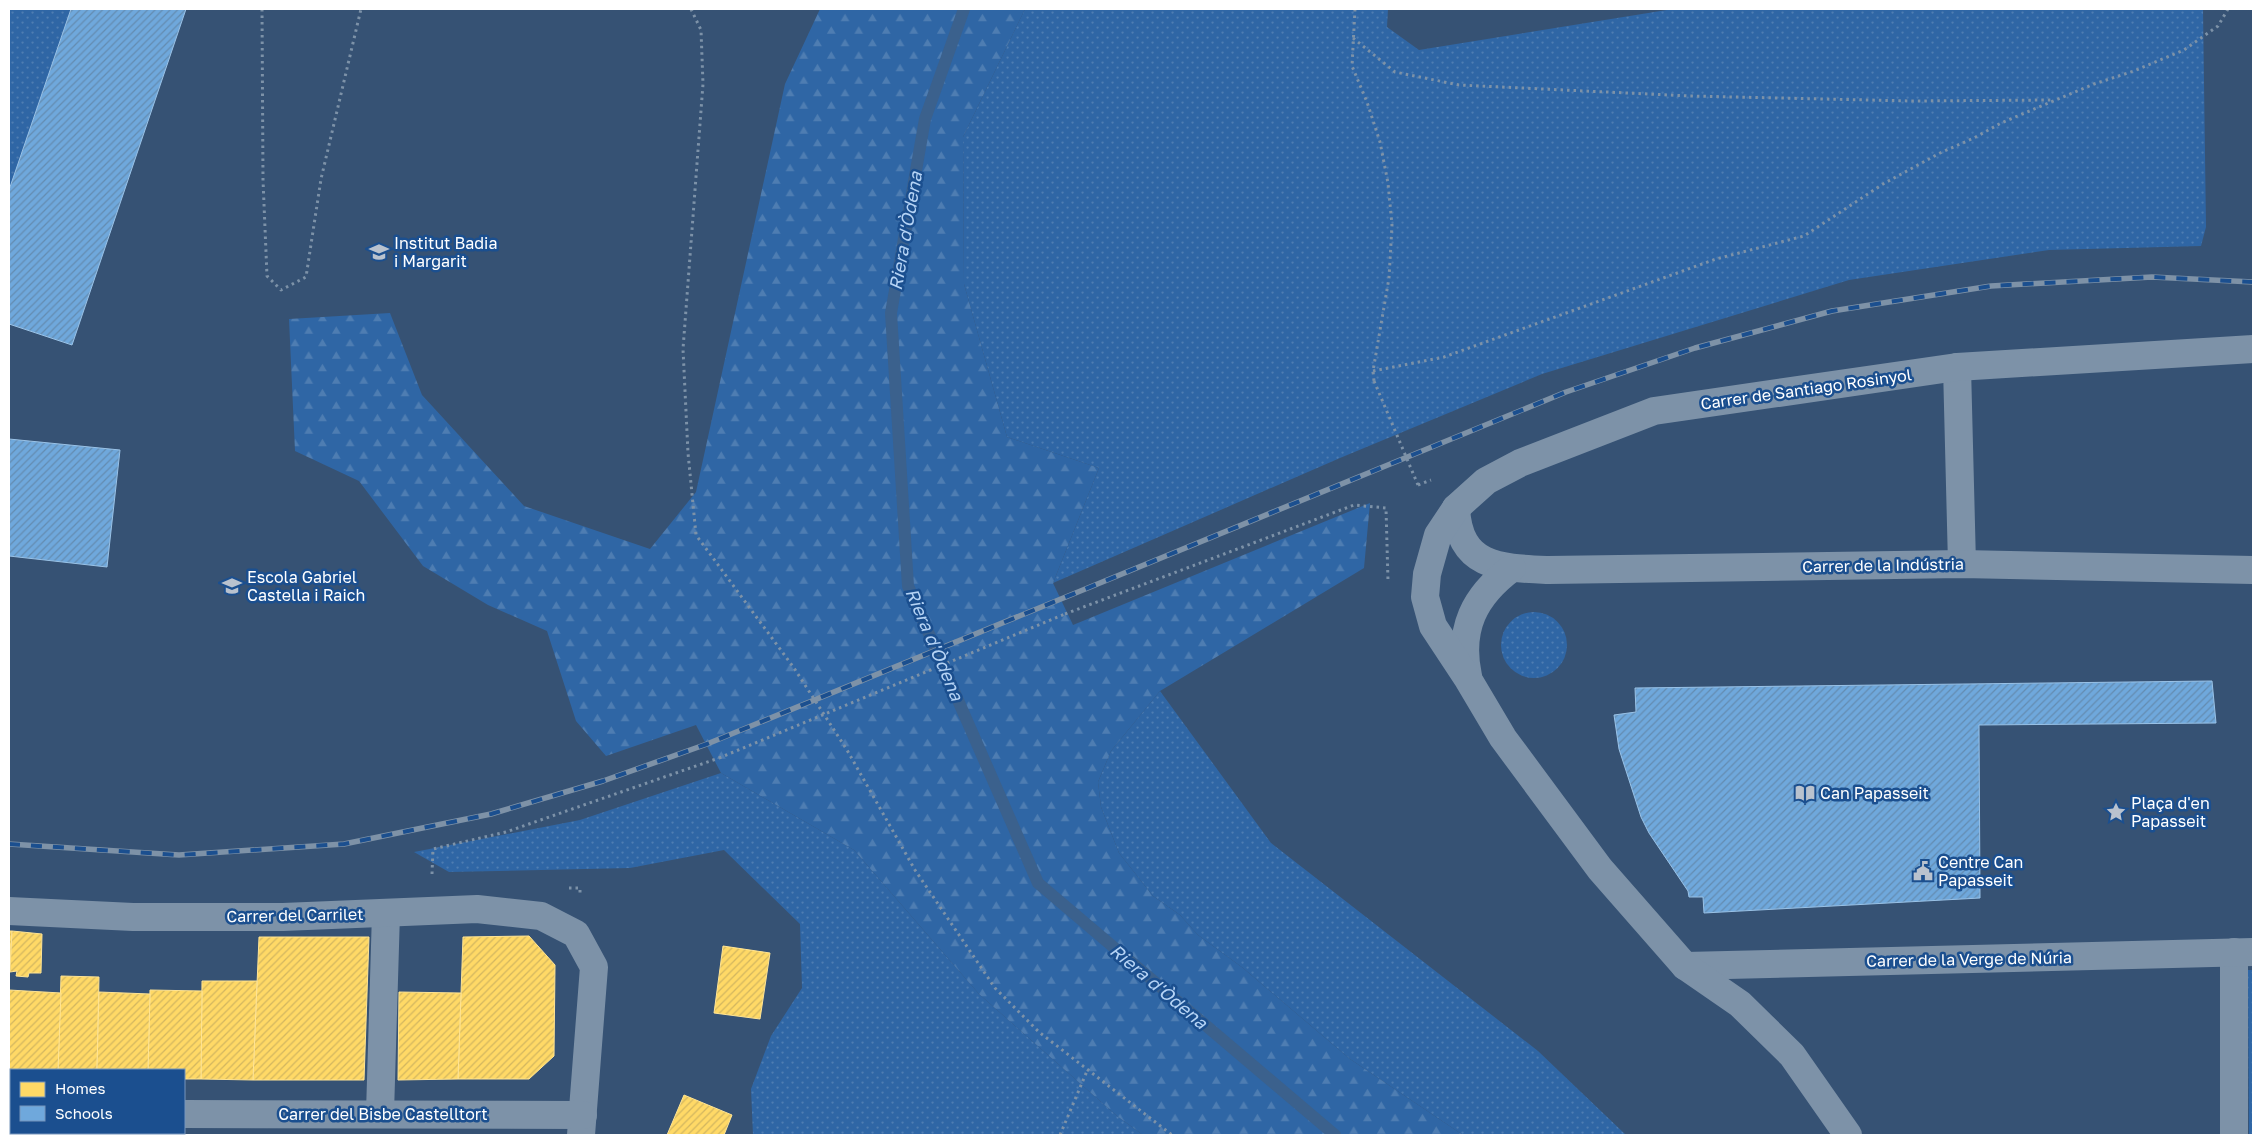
<svg xmlns="http://www.w3.org/2000/svg" width="2262" height="1144" viewBox="0 0 2262 1144" font-family="'Golos Text',sans-serif">
<defs>
<pattern id="green-dots" width="8" height="8" patternUnits="userSpaceOnUse" patternTransform="scale(1.25)"><rect width="8" height="8" fill="#2f66a5"/><path d="M2 2h.1M6 6h.1" fill="none" stroke="#4e7db2" stroke-width="1.8" stroke-linecap="round"/></pattern>
<pattern id="forest-firs" width="22" height="20" patternUnits="userSpaceOnUse" patternTransform="scale(1.25)"><rect width="22" height="20" fill="#2f66a5"/><path d="M5 1l3.5 6h-7zM16 11l3.5 6h-7z" fill="#4e7db2"/></pattern>
<pattern id="homes-hatch" width="6" height="6" patternUnits="userSpaceOnUse" patternTransform="scale(1.25)"><rect width="6" height="6" fill="#ffd966"/><path d="M-1 1l2-2M0 6l6-6M5 7l2-2" fill="none" stroke="#d2b660"/></pattern>
<pattern id="schools-hatch" width="6" height="6" patternUnits="userSpaceOnUse" patternTransform="scale(1.25)"><rect width="6" height="6" fill="#6fa8dc"/><path d="M-1 1l2-2M0 6l6-6M5 7l2-2" fill="none" stroke="#648cb1"/></pattern>
</defs>
<rect width="100%" height="100%" fill="#365274"/>
<g fill="url(#green-dots)">
<polygon points="9,9 71,9 9,190"/>
<polygon points="1025,9 1388,9 1387,27 1419,50 1673,9 2203,9 2206,227 2201,246 2049,250 1849,280 1542,374 1340,458 1053,583 1099,468 1007,437 964,284 963,137"/>
<circle cx="1534" cy="645" r="33"/>
<polygon points="1160,691 1271,843 1538,1051 1626,1135 1463,1135 1350,1059 1243,968 1198,935 1180,915 1153,896 1119,853 1101,807 1098,782 1111,751"/>
<polygon points="721,773 854,850 979,994 1117,1116 1143,1135 753,1135 751,1089 771,1036 802,988 800,924 724,850 630,868 449,872 414,852 580,820"/>
<polygon points="2248,970 2253,970 2253,1135 2249,1135"/>
</g>
<polygon fill="url(#forest-firs)" points="820,9 1025,9 963,137 964,284 1007,437 1099,468 1053,583 1073,625 1370,503 1364,568 1160,691 1111,751 1098,782 1101,807 1119,853 1153,896 1180,915 1198,935 1243,968 1350,1059 1463,1135 1143,1135 1117,1116 979,994 854,850 721,773 696,725 606,756 576,721 547,631 488,605 423,566 359,481 295,451 289,319 390,313 422,395 524,506 650,549 696,492 785,84"/>
<g fill="url(#homes-hatch)" stroke="#ffe494">
<polygon points="9,931 12,931 10,964 9,964"/>
<polygon points="12,931 42,934 41,973 29,973 28,977 16,976 17,971 10,972"/>
<polygon points="529,936 555,965 554,1056 529,1079 458,1079 463,937"/>
<polygon points="259,937 369,937 364,1080 253,1080"/>
<polygon points="723,946 770,953 760,1019 714,1013"/>
<polygon points="61,976 99,977 97,1070 58,1070"/>
<polygon points="202,981 257,981 253,1080 201,1079"/>
<polygon points="9,990 61,993 58,1070 11,1070 11,1077 9,1077"/>
<polygon points="150,990 202,991 201,1079 184,1079 184,1070 148,1070"/>
<polygon points="99,992 150,994 148,1070 97,1070"/>
<polygon points="399,992 461,993 458,1079 398,1080"/>
<polygon points="684,1095 732,1115 724,1135 667,1135"/>
</g>
<g fill="url(#schools-hatch)" stroke="#9ac2e6">
<polygon points="71,9 186,9 72,345 9,324 9,190"/>
<polygon points="9,439 120,450 107,567 9,556"/>
<polygon points="2212,681 2216,723 1979,725 1980,898 1704,913 1703,897 1689,897 1688,891 1649,833 1641,817 1619,749 1614,715 1636,712 1635,688"/>
</g>
<g fill="none" stroke-linecap="round" stroke-linejoin="round">
<polyline stroke="#3b618d" stroke-width="12" points="964,9 925,119 891,313 908,586 1038,883 1335,1135"/>
<g stroke="#7d92a8" stroke-width="3" stroke-dasharray="2.5 4" stroke-linecap="butt">
<polyline points="262,9 263,180 267,276 281,290 306,277 321,179 361,9"/>
<polyline points="691,9 701,30 703,84 683,349 688,453 696,535 794,668 847,750 915,870 995,988 1039,1032 1172,1135"/>
<polyline points="1355,9 1352,66 1367,102 1380,142 1388,183 1392,225 1389,278 1373,371 1374,381"/>
<polyline points="1353,38 1395,72 1459,85 1690,96 1912,101 2052,100"/>
<polyline points="1373,371 1444,357 1716,259 1804,236 1883,184 1940,153 1974,138 2001,123 2094,84 2134,71 2184,50 2218,26 2228,9"/>
<polyline points="1418,485 1431,480"/>
<polyline points="1065,614 1354,505 1386,508 1388,581 1390,581"/>
<polyline points="432,874 433,849 506,832 719,758"/>
<polyline points="569,888 580,888 580,896"/>
<polyline points="1060,1135 1087,1071"/>
</g>
<g stroke="#7d92a8" stroke-width="28">
<polyline points="380,1113 386,913"/>
<polyline points="2234,1135 2234,952"/>
</g>
<g stroke="#7d92a8" stroke-width="28">
<polyline points="1957,367 1962,564"/>
<path d="M1456,508C1459,567 1499,568 1548,570L1962,564L2253,570"/>
<path d="M1468,676C1458,629 1474,596 1512,568"/>
<polyline points="9,911 133,917 283,917 477,909 541,916 576,934 594,967 581,1135"/>
<polyline points="1685,966 2253,952"/>
<polyline points="184,1114 583,1115"/>
<polyline points="9,1117 11,1117"/>
<polyline points="1848,1135 1792,1055 1740,1004 1685,966 1600,869 1503,738 1468,679 1433,626 1425,597 1427,574 1438,535 1456,508 1486,481 1520,463 1654,411 1957,367 2253,349"/>
</g>
<defs>
<polyline id="rail" points="9,844 179,855 344,844 491,814 603,781 707,744 1566,392 1695,348 1832,311 1991,286 2152,277 2253,282"/>
</defs>
<use href="#rail" stroke="#7e92a7" stroke-width="5.5"/>
<use href="#rail" stroke="#1b4f8f" stroke-width="4" stroke-dasharray="11" stroke-linecap="butt"/>
<g stroke="#7d92a8" stroke-width="3" stroke-dasharray="2.5 4" stroke-linecap="butt">
<polyline points="1374,381 1418,485"/>
<polyline points="719,758 1065,614"/>
</g>
</g>
<defs>
<symbol id="school-bare" viewBox="-9 -9 18 18"><path d="M0-5L7-2L0 1L-7-2ZM-4 1L0 2.5L4 1V4Q0 6-4 4Z" fill="#b9c2ce" stroke="#1b4f8f" stroke-width="2.5" paint-order="stroke"/></symbol>
<symbol id="library-bare" viewBox="-9 -9 18 18"><path d="M-6-4Q-3-5.5-.7-3.5V5Q-3 3-6 4ZM6-4Q3-5.5 .7-3.5V5Q3 3 6 4Z" fill="#b9c2ce" stroke="#1b4f8f" stroke-width="2.5" paint-order="stroke"/></symbol>
<symbol id="sight-bare" viewBox="-9 -9 18 18"><path d="M0-6L1.8-2.2L6-1.7L2.9 1.2L3.7 5.4L0 3.3L-3.7 5.4L-2.9 1.2L-6-1.7L-1.8-2.2Z" fill="#b9c2ce" stroke="#1b4f8f" stroke-width="2.5" paint-order="stroke"/></symbol>
<symbol id="civic-bare" viewBox="-9 -9 18 18"><path d="M-.6-6.5H3V-4.5H.6V-3L4-1V1h2V6H-6V1h2V-1L-.6-3ZM-1.2 2.5V6h2.4V2.5Z" fill="#b9c2ce" stroke="#1b4f8f" stroke-width="2.5" paint-order="stroke"/></symbol>
</defs>
<g fill-rule="evenodd">
<use href="#school-bare" x="365" y="238" width="28" height="28"/>
<use href="#school-bare" x="218" y="572" width="28" height="28"/>
<use href="#library-bare" x="1791" y="779" width="28" height="28"/>
<use href="#sight-bare" x="2102" y="798" width="28" height="28"/>
<use href="#civic-bare" x="1909" y="857" width="28" height="28"/>
</g>
<g text-anchor="middle" dominant-baseline="central" stroke-width="5" stroke-linejoin="round" paint-order="stroke">
<g font-size="16" fill="#fff" stroke="#1b4f8f" text-anchor="start">
<text x="394" y="243">Institut Badia<tspan x="394" dy="18">i Margarit</tspan></text>
<text x="247" y="577">Escola Gabriel<tspan x="247" dy="18">Castella i Raich</tspan></text>
<text x="1820" y="793">Can Papasseit</text>
<text x="2131" y="803">Plaça d'en<tspan x="2131" dy="18">Papasseit</tspan></text>
<text x="1938" y="862">Centre Can<tspan x="1938" dy="18">Papasseit</tspan></text>
</g>
<g font-size="16" fill="#fff" stroke="#1b4f8f">
<text transform="translate(1806 389) rotate(-8)">Carrer de Santiago Rosinyol</text>
<text transform="translate(1883 565) rotate(-1)">Carrer de la Indústria</text>
<text transform="translate(295 915) rotate(-1)">Carrer del Carrilet</text>
<text transform="translate(1969 959) rotate(-1)">Carrer de la Verge de Núria</text>
<text x="383" y="1114">Carrer del Bisbe Castelltort</text>
</g>
<g font-size="18" font-style="italic" fill="#b5d3f5" stroke="#1b4f8f">
<text transform="translate(905 231) rotate(-80)">Riera d'Òdena</text>
<text transform="translate(935 644) rotate(67)">Riera d'Òdena</text>
<text transform="translate(1159 986) rotate(40)">Riera d'Òdena</text>
</g>
</g>
<rect width="2262" height="1144" fill="none" stroke="#ffffff" stroke-width="20"/>
<rect x="10" y="1069" width="175" height="65" fill="#1b4f8f" stroke="#7695bc"/>
<rect x="20" y="1082" width="25" height="15" fill="#ffd966" stroke="#7695bc"/>
<text x="55" y="1094" font-size="15" fill="#ffffff">Homes</text>
<rect x="20" y="1106" width="25" height="15" fill="#6fa8dc" stroke="#7695bc"/>
<text x="55" y="1119" font-size="15" fill="#ffffff">Schools</text>
</svg>
